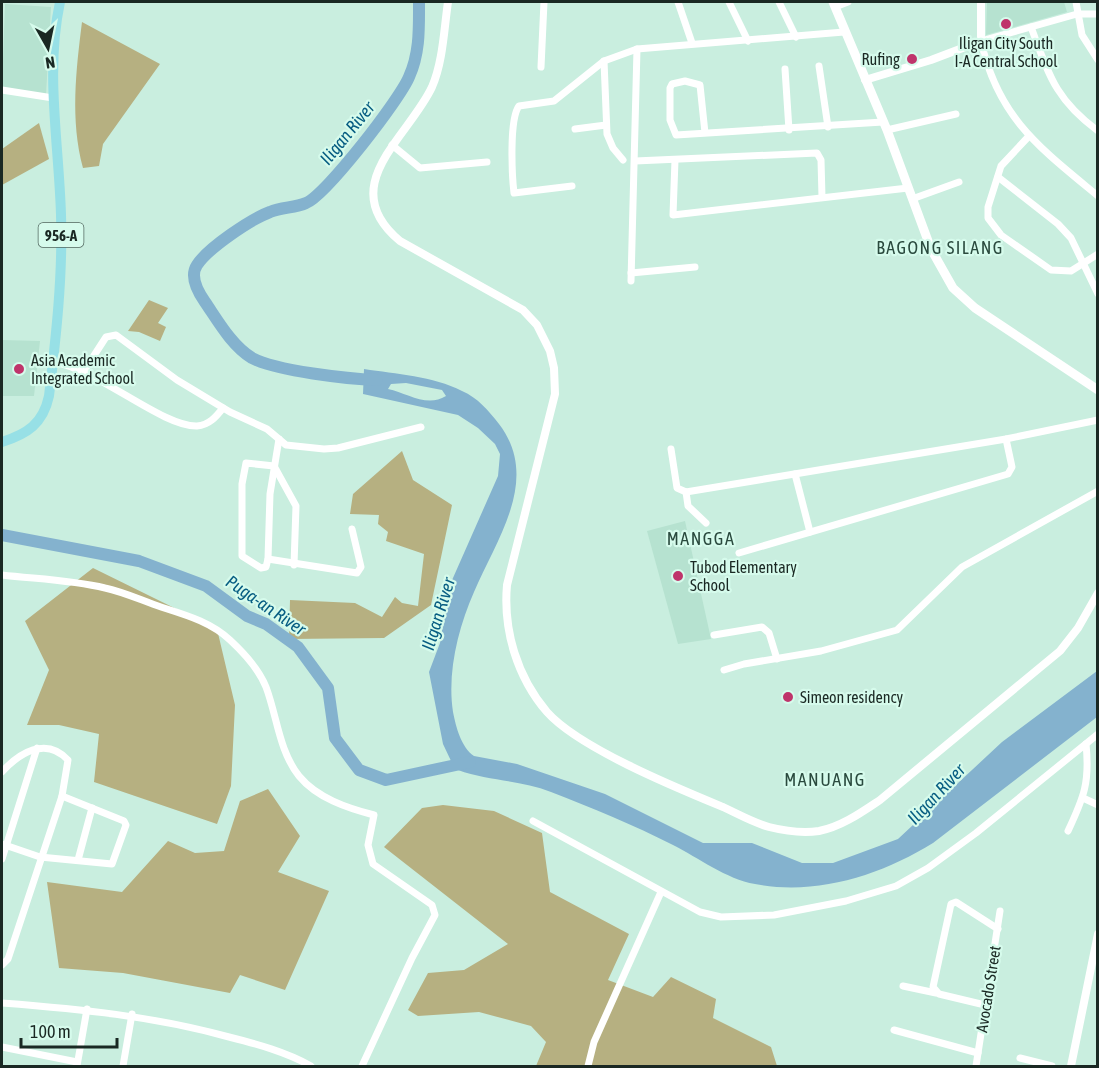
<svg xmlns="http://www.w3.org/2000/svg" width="1099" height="1068" viewBox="0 0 1099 1068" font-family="'Asap Condensed',sans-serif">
<rect width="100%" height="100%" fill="#c9eedf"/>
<g fill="#b6e2d0">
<polygon points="987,2 1064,2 1067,12 986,35"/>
<polygon points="5,4 51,7 46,95 2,88"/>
<polygon points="2,340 40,341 34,396 2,396"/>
<polygon points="685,521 711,639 678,644 647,531"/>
</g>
<g fill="#b6b081">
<path d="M82,22L160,64L103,144L99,166L83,168C70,120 76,70 82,22Z"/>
<polygon points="39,123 49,159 2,185 2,149"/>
<polygon points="149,300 168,308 158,323 166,327 160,341 139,332 128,331"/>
<polygon points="402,451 413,480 452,505 431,605 384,638 289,639 290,600 355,603 382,617 395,597 402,603 418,606 424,554 386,541 388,532 378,524 379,515 350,514 353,494"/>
<polygon points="93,568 217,629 235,705 231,786 217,824 94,782 99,734 59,725 27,725 49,670 25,621"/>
<polygon points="268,789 300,836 278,872 329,891 285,990 240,975 230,993 123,973 59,968 47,882 122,892 168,841 195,853 224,851 240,801"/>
<polygon points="443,805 494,811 542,833 550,892 629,934 608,980 653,997 671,977 716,999 713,1018 771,1047 777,1066 536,1066 546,1042 531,1026 479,1012 418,1016 408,1010 428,973 464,970 508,944 384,847 422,808"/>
</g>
<path fill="#84b2ce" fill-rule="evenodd" d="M364,369C396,374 433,376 462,391C478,398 488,410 499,424C541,479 497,538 474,592C458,628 447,673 453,712C456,727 461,747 474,756L517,764L605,794L703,843H752L802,863H833L898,839L1002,742L1097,671V717L933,843C881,875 817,896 755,884C726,879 699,858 673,845C634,825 592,808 551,792C521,780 488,781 458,770L452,763L443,744L429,672L440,643L449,587L498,476L500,454L495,444L478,428L458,415L363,394ZM406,383L442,390L446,396C427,408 407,393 388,389L391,384Z"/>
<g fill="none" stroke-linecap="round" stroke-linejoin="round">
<g stroke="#84b2ce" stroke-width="12">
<path d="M377,380C349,379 276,371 252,358C232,346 218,321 205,302C198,292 189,277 197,265C208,248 251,219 270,212C282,207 295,208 306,203C326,195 400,99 409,77C420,53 419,28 419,2"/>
<polyline points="2,535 139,561 206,586 247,616 266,624 298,647 328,688 335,738 359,770 386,780 470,762"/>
</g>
<g stroke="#fff" stroke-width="7">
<polyline points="678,2 692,43"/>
<polyline points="729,2 748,41"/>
<polyline points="779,2 796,37"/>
<polyline points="1076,2 1082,35 1098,60"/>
<polyline points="835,7 848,2"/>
<path d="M1098,14H1077L981,41C998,118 1040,148 1098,196"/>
<path d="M1031,27C1049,75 1055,99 1098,131"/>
<polyline points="604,61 607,134 613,148 623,160"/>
<polyline points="819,66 828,127"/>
<polyline points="541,67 544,2"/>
<polyline points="785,69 789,130"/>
<polyline points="2,90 53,98"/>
<polyline points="575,129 606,125"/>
<polyline points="887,130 956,114"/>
<polyline points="705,133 700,85 685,81 672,84 670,88 670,120 676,135 883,122"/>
<polyline points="1029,136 1001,166 988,207 988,218 1001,235 1051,270 1071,271 1098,254"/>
<polyline points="392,145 420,168 487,162"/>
<polyline points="675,160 673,215 908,188"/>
<polyline points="635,161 817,153 821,160 822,197"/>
<polyline points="998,177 1058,224 1071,238 1098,294"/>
<path d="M572,186L514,193C512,176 509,119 519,106L554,101L604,61L637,49L844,32"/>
<polyline points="912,199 959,182"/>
<polyline points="631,273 695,267"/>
<polyline points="631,281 637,49"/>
<path d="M53,362C98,369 162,427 197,426C209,425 216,417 223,408"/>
<polyline points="84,371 106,337 116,335 177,380 230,412 267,429 286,445 324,449 338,448 421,427"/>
<polyline points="279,439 270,494 268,559 357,573 361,567 352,529"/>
<polyline points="671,449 677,488 686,492 1006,439 1098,420"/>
<polyline points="795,474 810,532"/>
<polyline points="686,492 688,506 706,523"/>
<polyline points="739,553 1008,474 1012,467 1006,439"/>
<polyline points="268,559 266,567 261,568 242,556 242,484 246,463 274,466 296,506 294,565"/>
<path d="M2,575C36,579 71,580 105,588C124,592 143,601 161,607C186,615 211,622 230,640C244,653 259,669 266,687C277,716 279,751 299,776C317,798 347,808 374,815L368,845L373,864L432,905L435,915L412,958L362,1066"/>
<polyline points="714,635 762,627 769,633 777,659"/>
<polyline points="724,670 744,664 821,651 897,630 962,567 1098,491"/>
<path d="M2,772C19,753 46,736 68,760L62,796L8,959L2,965"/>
<polyline points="1083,798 1098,805"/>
<polyline points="533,821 700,912 721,917 774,915 846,901 896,886 928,868 976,833 1098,734"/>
<path d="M1068,831C1084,797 1090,782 1086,744"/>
<polyline points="2,844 40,857 112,864 126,825 124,821 62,796"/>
<polyline points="2,859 37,748"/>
<polyline points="78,860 92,808"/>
<polyline points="903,986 936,993"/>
<path d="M2,1003C80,1009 152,1016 229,1037C257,1044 286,1052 311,1066"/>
<polyline points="985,1005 939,994 933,987 951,904 956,902 998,929"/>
<polyline points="894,1030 978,1053"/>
<polyline points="2,1047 77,1062"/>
<polyline points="1020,1058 1052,1066"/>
<polyline points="77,1066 87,1009"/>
<polyline points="123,1066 132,1014"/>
<polyline points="588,1066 594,1042 661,892"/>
<polyline points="976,1066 1000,911"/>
</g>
<g stroke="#fff" stroke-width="8">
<path d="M448,2C444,29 443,62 432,87C408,138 334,186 400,241L523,310L537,325L550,351L554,368L555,394L507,585C503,630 517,677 547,712C579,748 677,788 723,807C738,814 754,823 769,827C785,831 804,833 819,831C841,827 862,812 880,800L1060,651L1078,628L1098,593"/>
<polyline points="865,80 931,60 981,41 981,2"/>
<polyline points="1071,1066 1098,934"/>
</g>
<polyline stroke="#fff" stroke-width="9" points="833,2 887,130 931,249 953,288 975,308 1098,390"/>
<path stroke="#97e0e6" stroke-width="10" d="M2,442C27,434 43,424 49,396C56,337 63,275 61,215C59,144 45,72 60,2"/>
</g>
<g fill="#bf346b" stroke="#d6fbec" stroke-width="2">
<circle cx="1006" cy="24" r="6"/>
<circle cx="912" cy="59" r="6"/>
<circle cx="19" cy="369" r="6"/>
<circle cx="678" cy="576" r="6"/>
<circle cx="788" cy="697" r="6"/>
</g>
<g text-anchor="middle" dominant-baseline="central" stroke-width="4.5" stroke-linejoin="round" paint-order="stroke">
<rect fill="#d6fbec" stroke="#52675f" stroke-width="1.5" x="38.5" y="223" width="45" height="24" rx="4.5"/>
<g font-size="15" font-weight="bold" fill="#1a2823">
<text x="61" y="235">956-A</text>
</g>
<g font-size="16" fill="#1a2823" stroke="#d6fbec" text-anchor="start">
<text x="1006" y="43" text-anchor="middle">Iligan City South<tspan x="1006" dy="18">I-A Central School</tspan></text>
<text x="900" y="59" text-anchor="end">Rufing</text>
<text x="31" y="360">Asia Academic<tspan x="31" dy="18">Integrated School</tspan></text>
<text x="690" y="567">Tubod Elementary<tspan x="690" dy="18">School</tspan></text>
<text x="800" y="697">Simeon residency</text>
</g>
<g font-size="16" fill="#1a2823" stroke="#d6fbec">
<text transform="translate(988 989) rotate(-81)">Avocado Street</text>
</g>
<g font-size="18" font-style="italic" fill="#075d82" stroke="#d6fbec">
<text transform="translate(347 133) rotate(-51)">Iligan River</text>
<text transform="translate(266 605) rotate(34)">Puga-an River</text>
<text transform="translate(438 614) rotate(-73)">Iligan River</text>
<text transform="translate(936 794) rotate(-47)">Iligan River</text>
</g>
<g font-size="18" letter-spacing="1.5" fill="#2a4a3e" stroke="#d6fbec">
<text x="940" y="247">BAGONG SILANG</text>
<text x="701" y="538">MANGGA</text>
<text x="825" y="779">MANUANG</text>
</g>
</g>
<rect width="1099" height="1068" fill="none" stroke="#1a2823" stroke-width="6"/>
<g transform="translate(48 48) rotate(171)" stroke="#d6fbec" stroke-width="4.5" paint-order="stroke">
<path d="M0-4.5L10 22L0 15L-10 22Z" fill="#1a2823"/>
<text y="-9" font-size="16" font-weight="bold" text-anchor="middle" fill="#1a2823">N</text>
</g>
<path d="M21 1038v9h96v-9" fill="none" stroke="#1a2823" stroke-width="3"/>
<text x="30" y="1038" font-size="18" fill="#1a2823" stroke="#d6fbec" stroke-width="4.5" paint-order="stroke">100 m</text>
</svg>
